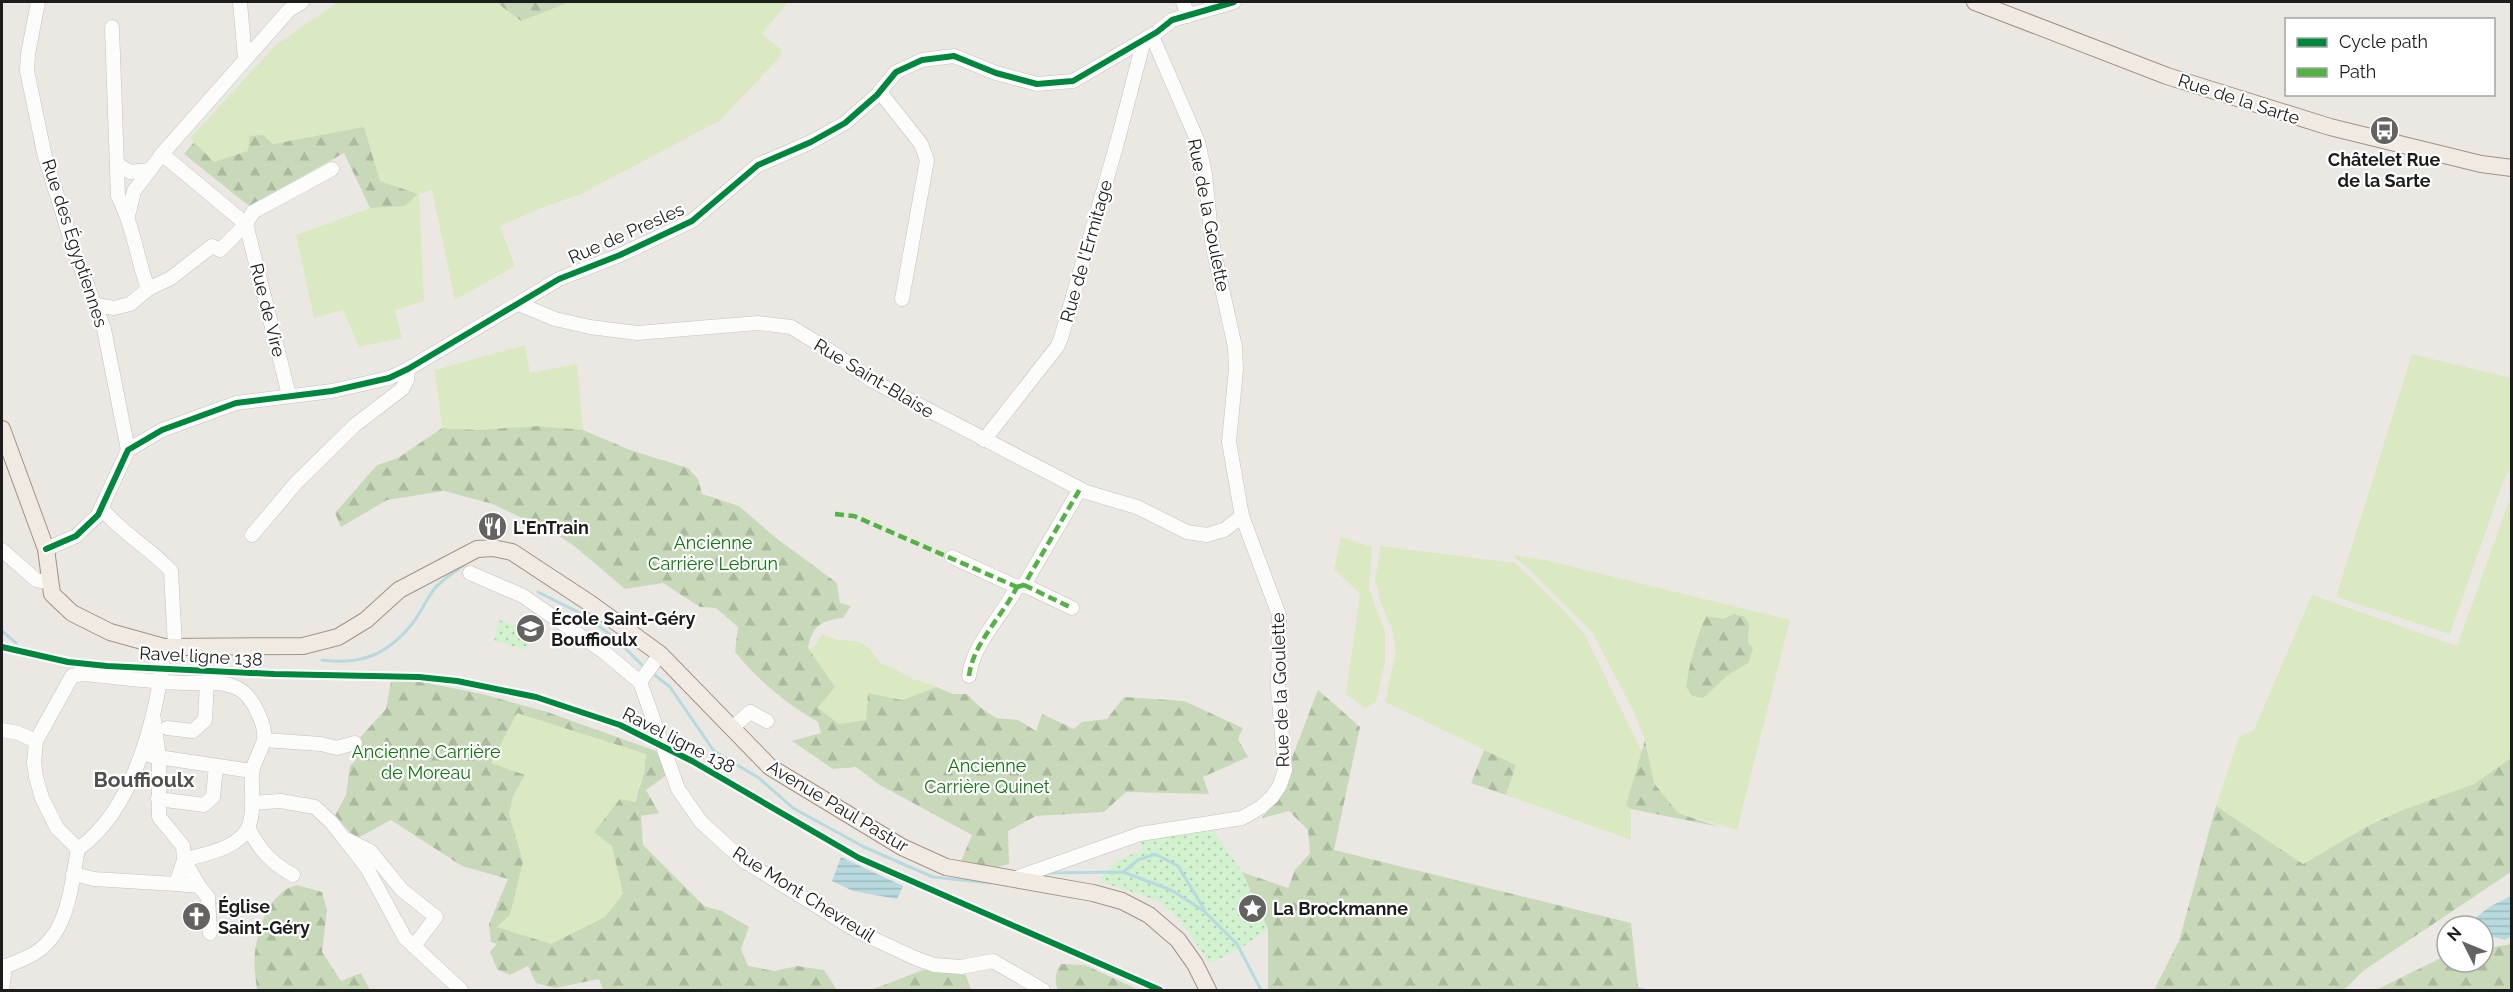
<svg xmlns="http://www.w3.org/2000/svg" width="2513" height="992" viewBox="0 0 2513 992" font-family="Raleway,sans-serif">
<defs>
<pattern id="forest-firs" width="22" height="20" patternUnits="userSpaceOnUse" patternTransform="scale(1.5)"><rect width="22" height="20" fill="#c8d9b9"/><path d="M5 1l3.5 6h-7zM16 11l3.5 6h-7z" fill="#abba9e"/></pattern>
<pattern id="park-dots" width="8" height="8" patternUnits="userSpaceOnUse" patternTransform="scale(1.5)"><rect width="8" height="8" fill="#d2f1cf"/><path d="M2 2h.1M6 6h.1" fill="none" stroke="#b4ceb1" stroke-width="1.8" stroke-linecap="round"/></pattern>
<pattern id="water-rules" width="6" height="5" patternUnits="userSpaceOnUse" patternTransform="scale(1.5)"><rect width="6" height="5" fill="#b7dade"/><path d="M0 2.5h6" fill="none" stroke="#9dbabe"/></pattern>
</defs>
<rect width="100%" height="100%" fill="#ebe8e4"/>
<g fill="#dae9c2">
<polygon points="338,2 496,2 521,21 570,2 788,2 762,34 782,50 779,58 719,121 581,194 541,208 500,226 515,266 455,300 432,190 419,194 424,301 395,310 402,338 359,347 343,310 314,318 296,235 370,208 405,206 418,194 380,181 364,128 273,144 214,162 190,138 277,44"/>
<polygon points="525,345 530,373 577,364 583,430 539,426 476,430 442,428 435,370"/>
<polygon points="2412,354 2511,378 2511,469 2504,479 2450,634 2336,597"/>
<polygon points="2511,496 2511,758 2474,784 2400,811 2366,827 2303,864 2216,806 2239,737 2254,730 2312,595 2457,646"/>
<polygon points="1341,537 1372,547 1369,588 1385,632 1385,662 1376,702 1365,708 1346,694 1360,594 1334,569"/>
<polygon points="1381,546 1515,563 1562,608 1585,635 1642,752 1626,805 1631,809 1631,840 1506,795 1516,765 1385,702 1396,651 1393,632 1380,600 1375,580"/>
<polygon points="1512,555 1545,560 1790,620 1737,830 1678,813 1654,783 1645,740 1633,710 1592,632 1528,568"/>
<path d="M822,634C852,649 859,628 881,664C894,666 902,674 913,679C922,682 929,683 937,687L902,700L868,693L866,720L839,724L818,708L835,687L808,649L815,646Z"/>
<path d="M517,713L647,754C642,789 629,815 612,846L623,894L605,917L551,944L496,927L510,915L523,862L508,814L513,796L525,775L490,763Z"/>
</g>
<g fill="url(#forest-firs)" fill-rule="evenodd">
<polygon points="496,2 570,2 521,21"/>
<polygon points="364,127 380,181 418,194 405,206 370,208 344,153 249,206 184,154 194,142 214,162 248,151 250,136 263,135 273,144"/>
<path d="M539,426L583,430L630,450L688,468L698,479L702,494L739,506L776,538L837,583L840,603L851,606L843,618C820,621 813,625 808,648L835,687L818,708L839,724L866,720L868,693L902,700L937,687L953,694H967L981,708L996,718L1018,720L1036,731L1042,714L1074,729L1082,722L1107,719L1124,697L1184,701L1243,728L1238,739L1248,757L1203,777L1209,794L1126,792L1104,812L1036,816L1008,831L1009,864L990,869L961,861L972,835L878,784L856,767L833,769L792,741L821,733L818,722C786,704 759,681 735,652L738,627L716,608L700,607L663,583L625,589L573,545L559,536L493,504L444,491L387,500L341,527L335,513L377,465L398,458L442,428L476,430Z"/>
<path d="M1734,614L1745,617L1749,624L1748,643L1753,648L1748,663L1728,675L1703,698L1693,696L1686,687C1690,662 1696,639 1706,616L1723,619Z"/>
<path d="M392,676L482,694L547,712L656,751L668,774L646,790L659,813L641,816L643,845L704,906L722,911L749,927L741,949L748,966L774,971L797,966L824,970L837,990H603L599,979L555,988L536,983L528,966L510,975L497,969L490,952L497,944L491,942L489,924L508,879L462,866L391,820L356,839L335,815L346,795L350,766L356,760L355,743L386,709ZM517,713L646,754L644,773L635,802L620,799L594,832L612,846L623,894L605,917L551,944L497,927L510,915L523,862L509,814L513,796L525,775L491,763Z"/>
<polygon points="1318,690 1360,727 1334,850 1631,923 1638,987 1650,990 1268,990 1268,929 1242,872 1288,888 1295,870 1310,853 1308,830 1289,811 1262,818 1286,786 1293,755"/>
<polygon points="1645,740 1654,783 1678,813 1720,827 1631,809 1626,805"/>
<polygon points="1484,750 1516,765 1506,795 1471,783"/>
<polygon points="2511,758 2511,872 2363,971 2344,990 2154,990 2179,941 2216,806 2303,864 2366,827 2400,811 2474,784"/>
<path d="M297,885L322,892L327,910L322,952L341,981L361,973L370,990H257C256,978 253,965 255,953C258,927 269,892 297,885Z"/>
<polygon points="2511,944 2511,988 2508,990 2376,990 2447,955 2447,962 2483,962 2483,945 2495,947"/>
<path d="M1061,964L1085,965L1139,990H1058C1054,981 1055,972 1061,964Z"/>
<polygon points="923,970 966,975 971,990 871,990"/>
</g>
<g fill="url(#park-dots)">
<polygon points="499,620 532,632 526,650 494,641"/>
<polygon points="1208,823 1242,872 1268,929 1245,945 1210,964 1181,921 1159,901 1099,881 1116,861 1142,850 1140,834"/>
</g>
<g fill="url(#water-rules)">
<polygon points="841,857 903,886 897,899 853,891 832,881"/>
<polygon points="2511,896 2511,937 2505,940 2483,934 2483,926 2476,926 2472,920 2491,906"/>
</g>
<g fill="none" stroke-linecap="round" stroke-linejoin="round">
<g stroke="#b7dade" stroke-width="3">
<polyline points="538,592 584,615 616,639 644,667"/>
<polyline points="2,631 16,643"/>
<path d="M322,660C361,665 387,655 412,624C421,613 426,599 435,588C443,579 455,572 464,565"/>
<polyline points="652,673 670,687 714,751 759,778 793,808 864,847 933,877 990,883"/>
<polyline points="1123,872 1138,860 1155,854 1178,866 1204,909"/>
<polyline points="1047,873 1123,872 1171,890 1204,911 1237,944 1261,990"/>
</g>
<defs>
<g id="minor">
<polyline points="38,2 28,54 27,71 45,157 74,250 104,329 128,450"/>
<polyline points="240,2 245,59"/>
<polyline points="1183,2 1188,16"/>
<path d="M112,27L118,196C133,225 137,258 148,289"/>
<polyline points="880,92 921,144 927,160 902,299"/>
<polyline points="162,154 246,224 289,395"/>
<polyline points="117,164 130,172 150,170"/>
<polyline points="128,216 134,191 162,154 289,10 302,2"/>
<polyline points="519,304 555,319 590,327 637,333 758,323 791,327 835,354 871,380 1086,492 1137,507 1187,532 1207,535 1224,530 1242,516"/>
<polyline points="96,305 114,308 130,304 148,289 171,278 212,246 220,250 246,224 253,212 332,169"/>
<polyline points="984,440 1057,347 1061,338 1117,143 1144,40"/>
<path d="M102,509C122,533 150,548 171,571L175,647"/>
<polyline points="252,535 296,483 355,425 402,389 407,380 408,369"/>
<polyline points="46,549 76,536 98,515 128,450 162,430 236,403 332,391 389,378 408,369 559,279 620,255 692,221 758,165 811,142 845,123 877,95 896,72 922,60 954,56 996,73 1037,84 1073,81 1157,32 1172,20 1234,2"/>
<polyline points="2,550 36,580 50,583"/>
<polyline points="952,557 1017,587"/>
<polyline points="470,573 523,596 604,652 640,682 678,789 701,822 744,861 859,932 915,958 934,965 961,967 993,961 1043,990"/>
<polyline points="1024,585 1072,608"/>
<polyline points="1017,587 1024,585 1080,489"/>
<path d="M969,676C973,643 1002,617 1017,587"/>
<polyline points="640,682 660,654"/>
<polyline points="154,719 159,758 159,817 183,846 184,860 176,884 199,886 184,860"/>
<polyline points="167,728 193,731 205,720 207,682"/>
<polyline points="732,728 750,712 767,721"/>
<polyline points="2,730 18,733 36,741"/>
<polyline points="264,740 321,744 337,748 355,743"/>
<polyline points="151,756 252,771"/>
<polyline points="158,799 204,805 213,797 216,766"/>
<polyline points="252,803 280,801 315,807 332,823 367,868 405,938 461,990"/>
<path d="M248,828C260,850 271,863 293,875"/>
<polyline points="348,840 370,851 402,890 436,917 414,946"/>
<path d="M78,849L57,828L42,798L36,777L34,763L36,741L72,676L83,674C117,677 150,682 184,683C202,684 226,679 242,691C253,699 266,725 264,739C262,751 253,761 252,774C251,791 255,812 248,828C238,849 203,854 184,860"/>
<path d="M78,849C135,809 158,713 164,647"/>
<polyline points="73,874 94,879 176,884"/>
<polyline points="1013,879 1140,834 1242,818 1261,807 1272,797 1280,785 1285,770 1278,689 1279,615 1242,516 1229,442 1236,369 1235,347 1212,243 1205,174 1198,142 1152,36"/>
<polyline points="199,886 208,897 210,933"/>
<path d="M2,966C9,966 16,962 23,959C68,942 70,891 78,849"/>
<polyline points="2,990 5,967"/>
</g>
<g id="major">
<polyline points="1975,2 2167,76 2330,127 2481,164 2512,168"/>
<polyline points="2,429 46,549 52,594 72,613 110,632 164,647 303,646 338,637 366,620 399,590 477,549 493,548 512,552 591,604 660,654 770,767 902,847 946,867 1093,893 1122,901 1149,915 1178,940 1195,964 1208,990"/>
</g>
</defs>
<use href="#minor" stroke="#c3c2c0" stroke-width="15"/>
<use href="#major" stroke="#a19381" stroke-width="18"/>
<use href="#minor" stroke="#fcfcfb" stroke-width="14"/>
<use href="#major" stroke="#f0eae3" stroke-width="16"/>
<g stroke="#55b145" stroke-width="4.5" stroke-dasharray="9 4.5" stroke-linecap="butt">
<polyline points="835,514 854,516 1017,587"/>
<polyline points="1024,585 1072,608"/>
<polyline points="1017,587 1024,585 1080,489"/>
<path d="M969,676C973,643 1002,617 1017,587"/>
</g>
<defs>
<g id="cycleway">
<polyline points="46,549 76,536 98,515 128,450 162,430 236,403 332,391 389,378 408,369 559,279 620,255 692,221 758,165 811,142 845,123 877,95 896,72 922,60 954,56 996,73 1037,84 1073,81 1157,32 1172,20 1234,2"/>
<polyline points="2,647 68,662 107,666 274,674 419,677 457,681 536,697 620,725 692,761 859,858 1160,990"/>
</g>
</defs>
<use href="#cycleway" stroke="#fff" stroke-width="10"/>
<use href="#cycleway" stroke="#00873e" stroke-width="6"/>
</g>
<defs>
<symbol id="bus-disc" viewBox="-11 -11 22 22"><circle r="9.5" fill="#646362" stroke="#fff"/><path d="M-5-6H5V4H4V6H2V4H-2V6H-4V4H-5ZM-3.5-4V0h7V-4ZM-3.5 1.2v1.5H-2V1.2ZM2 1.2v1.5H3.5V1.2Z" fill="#fff"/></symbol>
<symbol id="restaurant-disc" viewBox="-11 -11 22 22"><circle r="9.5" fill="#646362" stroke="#fff"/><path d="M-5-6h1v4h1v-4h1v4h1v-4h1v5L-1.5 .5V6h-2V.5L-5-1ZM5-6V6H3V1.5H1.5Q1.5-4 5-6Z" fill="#fff"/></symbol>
<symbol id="school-disc" viewBox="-11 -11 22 22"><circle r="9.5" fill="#646362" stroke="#fff"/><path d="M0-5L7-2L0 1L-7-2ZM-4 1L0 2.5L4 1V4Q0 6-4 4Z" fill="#fff"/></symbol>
<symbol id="sight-disc" viewBox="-11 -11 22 22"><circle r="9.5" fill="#646362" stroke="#fff"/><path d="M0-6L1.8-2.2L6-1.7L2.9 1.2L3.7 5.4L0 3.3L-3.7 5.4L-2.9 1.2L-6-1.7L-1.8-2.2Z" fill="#fff"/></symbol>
<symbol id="church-disc" viewBox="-11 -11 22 22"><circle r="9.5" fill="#646362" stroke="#fff"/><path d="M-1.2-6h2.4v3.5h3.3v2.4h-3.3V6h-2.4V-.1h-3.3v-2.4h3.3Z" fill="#fff"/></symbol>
</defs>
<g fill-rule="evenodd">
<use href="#bus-disc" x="2368" y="114" width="33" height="33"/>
<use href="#restaurant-disc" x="476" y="510" width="33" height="33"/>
<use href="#school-disc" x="514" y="612" width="33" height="33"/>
<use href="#sight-disc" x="1236" y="892" width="33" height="33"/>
<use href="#church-disc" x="180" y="900" width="33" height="33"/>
</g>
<g text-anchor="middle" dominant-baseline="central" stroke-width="4.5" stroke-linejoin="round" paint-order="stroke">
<g font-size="18" fill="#1c1c1c" stroke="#fff">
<text transform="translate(2239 99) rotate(18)">Rue de la Sarte</text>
<text transform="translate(1209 215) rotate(79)">Rue de la Goulette</text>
<text transform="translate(626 233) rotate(-24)">Rue de Presles</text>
<text transform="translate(75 243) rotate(72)">Rue des Égyptiennes</text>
<text transform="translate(1086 251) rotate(-74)">Rue de l'Ermitage</text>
<text transform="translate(268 310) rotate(76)">Rue de Vire</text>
<text transform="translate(874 378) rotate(31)">Rue Saint-Blaise</text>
<text transform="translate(201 656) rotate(3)">Ravel ligne 138</text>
<text transform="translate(1280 690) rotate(-92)">Rue de la Goulette</text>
<text transform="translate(679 740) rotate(27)">Ravel ligne 138</text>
<text transform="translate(838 806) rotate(31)">Avenue Paul Pastur</text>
<text transform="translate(804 894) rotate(32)">Rue Mont Chevreuil</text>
</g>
<g font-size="18" font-weight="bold" fill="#1c1c1c" stroke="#fff" text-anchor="start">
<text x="2384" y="159" text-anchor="middle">Châtelet Rue<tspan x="2384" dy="21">de la Sarte</tspan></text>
<text x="513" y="527">L'EnTrain</text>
<text x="551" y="618">École Saint-Géry<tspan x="551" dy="21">Bouffioulx</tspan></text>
<text x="218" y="906">Église<tspan x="218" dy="21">Saint-Géry</tspan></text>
<text x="1273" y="908">La Brockmanne</text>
</g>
<g font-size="18" fill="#0c790b" stroke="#fff">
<text x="713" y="542">Ancienne<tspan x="713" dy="21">Carrière Lebrun</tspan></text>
<text x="426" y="751">Ancienne Carrière<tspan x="426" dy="21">de Moreau</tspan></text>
<text x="987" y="765">Ancienne<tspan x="987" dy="21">Carrière Quinet</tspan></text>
</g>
<g font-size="21" font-weight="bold" fill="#4f4f4f" stroke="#fff">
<text x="144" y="779">Bouffioulx</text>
</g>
</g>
<rect width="2513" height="992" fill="none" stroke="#1c1c1c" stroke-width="6"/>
<rect x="2285" y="18" width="210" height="78" fill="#ffffff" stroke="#a4a4a4" stroke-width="1.5"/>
<rect x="2297" y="38" width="30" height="9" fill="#00873e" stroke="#a4a4a4" stroke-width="1.5"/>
<text x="2339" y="48" font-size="18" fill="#1c1c1c">Cycle path</text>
<rect x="2297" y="68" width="30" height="9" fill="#55b145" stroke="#a4a4a4" stroke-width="1.5"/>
<text x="2339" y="78" font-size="18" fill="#1c1c1c">Path</text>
<g transform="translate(2465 944) rotate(313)"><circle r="28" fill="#ffffff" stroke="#a4a4a4" stroke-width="1.5"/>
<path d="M0-4.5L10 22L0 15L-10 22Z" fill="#646362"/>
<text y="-9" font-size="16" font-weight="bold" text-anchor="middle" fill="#1c1c1c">N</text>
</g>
</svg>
